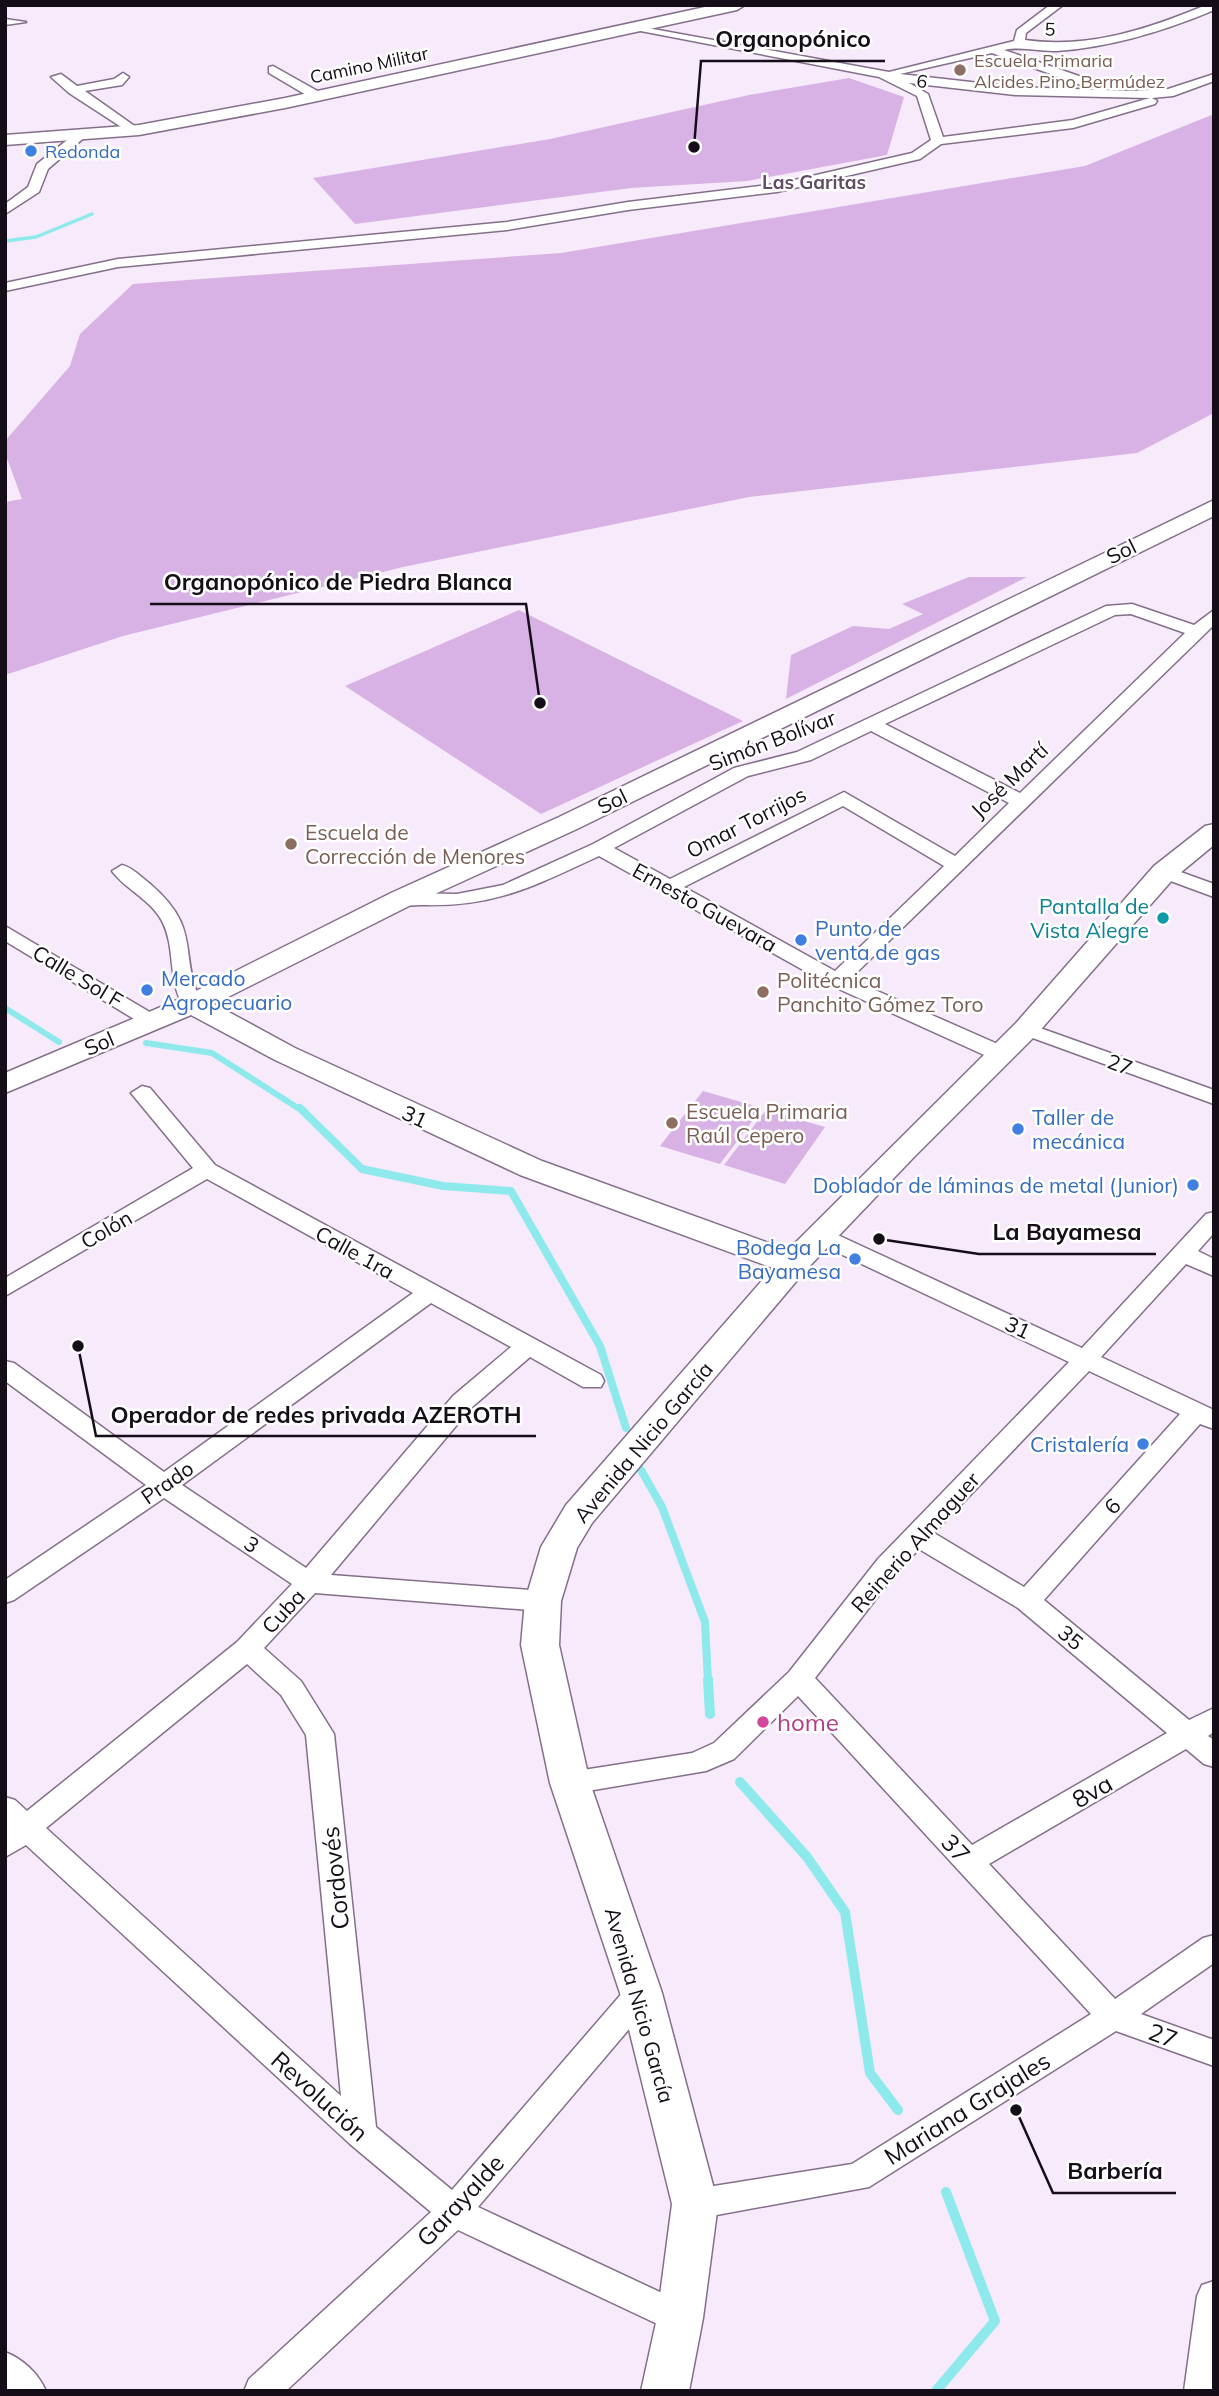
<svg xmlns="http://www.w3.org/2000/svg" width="1219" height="2396" viewBox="0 0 1219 2396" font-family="Mulish,sans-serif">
<rect width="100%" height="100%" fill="#f7eafb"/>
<g fill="#d8b2e4">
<polygon points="849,78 904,97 887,155 747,181 631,188 355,224 313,178 550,139 749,95"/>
<polygon points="1214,114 1214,413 1137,453 749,497 403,567 123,636 5,675 5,502 22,499 5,453 5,441 70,366 80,334 133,284 561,253 1085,166"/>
<polygon points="969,577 1027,577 786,699 791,655 853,626 889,629 923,614 902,604"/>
<polygon points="519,610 743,721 541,814 345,686"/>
<polygon points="703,1091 762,1108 720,1164 660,1146"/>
<polygon points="766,1110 825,1127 785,1184 724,1165"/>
</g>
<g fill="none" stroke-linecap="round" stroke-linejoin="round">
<polyline stroke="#8ee9ed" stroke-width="3.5" points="5,241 36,237 92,214"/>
<g stroke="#8ee9ed" stroke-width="6">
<polyline points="5,1008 59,1042"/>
<polyline points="146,1043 212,1053 301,1110"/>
</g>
<g stroke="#8ee9ed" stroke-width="8">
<polyline points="300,1108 362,1169 443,1186 511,1191 600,1346 626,1428"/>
<polyline points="641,1470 662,1507 705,1622 708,1681"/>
</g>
<g stroke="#8ee9ed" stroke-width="10">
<polyline points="708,1679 710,1714"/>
<polyline points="740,1782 807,1857 845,1912 870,2073 898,2110"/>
<polyline points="936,2391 995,2321 946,2192"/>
</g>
<defs>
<g id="street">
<path d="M1050,5H1063L1026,33L1025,40C1088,49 1149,29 1206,5H1214V10C1164,31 1112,47 1057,51C1039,52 1023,46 1004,50L1099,83V89L1095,90L992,53L900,74L1015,87L1132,91L1168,89L1214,74V81L1173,96L1152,98L1157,101L1155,104L1073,128L941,144L920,159L777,192L628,210L507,230L118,267L5,291V283L118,259L507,222L628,202L777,184L912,153L931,140L917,96L879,77L625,28L631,25L889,72L1014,41L1017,30ZM909,83L1015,95L1150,98L1073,120L943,137L928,94Z"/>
<polygon points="5,19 26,22 5,25"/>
<polygon points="273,66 321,93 323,96 313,99 269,73 269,67"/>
<polygon points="123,73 129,77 122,85 85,91 136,127 136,133 132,134 69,93 51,77 61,74 77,86 114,79"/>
<polygon points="76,133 86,136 48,169 39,192 5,214 5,204 28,187 37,164"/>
<path d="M1132,604L1194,625L1214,610V625L850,979L1009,1049L1012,1054L1009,1059H993L830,985L599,856C534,886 496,907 422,905C411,905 398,908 391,899L401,893L457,894L503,885L593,844L734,768L797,752L1106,606ZM1131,614L1185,633L1020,793L885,724L1115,615ZM871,731L1009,803L955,856L844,792L670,879L614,848L748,776L811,760ZM843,806L944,866L835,971L684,887Z"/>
<path d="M122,865C133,868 140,876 149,883C204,930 177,952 202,1004L199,1008H185C167,982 176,950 163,923C152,900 126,890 112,871Z"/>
<polygon points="1164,866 1214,884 1214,897 1157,876 1154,872 1157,868"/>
<polygon points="5,926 158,1017 162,1021 158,1025 144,1025 5,941"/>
<polygon points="1026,1023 1214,1090 1214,1104 1019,1033 1015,1029 1019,1025"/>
<path d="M142,1086L150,1088L215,1165L601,1375L604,1381L601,1387H583L530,1357L471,1408L331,1575L543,1591L552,1594L556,1601L552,1608L543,1611L315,1593L264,1648L301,1681L334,1734L376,2127L452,2190L630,1984L641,1980L652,1984L656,1993L652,2002L478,2207L692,2307L697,2318L692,2329L680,2334L668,2329L458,2230L286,2391H244L249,2379L431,2212L350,2144L26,1845L5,1857V1797L15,1800L27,1811L237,1642L292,1584L164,1498L14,1600L5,1603V1580L146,1485L5,1381V1361L14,1363L164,1472L413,1293L207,1179L5,1296V1278L193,1168L131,1093ZM431,1303L511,1347L453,1396L306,1568L182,1485ZM247,1664L281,1695L306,1735L341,2096L46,1828Z"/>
<path d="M1214,1212V1233L1198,1251L1214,1259V1276L1186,1264L1101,1357L1214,1410V1429L1200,1424L1044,1600L1189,1720L1214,1708V1732L1208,1736L1214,1740V1767L1204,1764L1186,1749L989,1864L1115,1999L1203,1938L1214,1935V1963L1141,2014L1214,2040V2066L1116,2031L869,2187L695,2219L684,2214L679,2204L684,2194L695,2189L852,2164L1091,2014L798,1696L734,1759L706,1771L570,1794L560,1791L556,1783L560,1775L570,1772L692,1753L714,1743L789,1672L878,1559L1069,1362L813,1241L809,1236L813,1231H829L1082,1348L1206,1214ZM1089,1371L1180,1414L1024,1587L934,1533ZM919,1549L1018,1608L1167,1733L972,1845L815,1678L896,1573Z"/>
<polygon points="1214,2281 1214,2391 1184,2391 1197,2296 1202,2285"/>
<path d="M5,2352C23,2359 38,2373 46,2391H5Z"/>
</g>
<g id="secondary">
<polygon points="714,5 745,5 737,10 285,108 139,135 5,145 5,135 139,125 285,98"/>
<polygon points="1214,500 1214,516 577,829 411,905 214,1004 295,1048 542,1161 788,1250 1016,1023 1154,866 1205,826 1214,824 1214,845 1174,878 1036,1035 914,1157 805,1271 592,1523 577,1548 561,1601 559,1645 590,1783 662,1993 718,2204 703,2318 689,2391 641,2391 657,2318 672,2204 620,1993 550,1783 521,1645 525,1601 541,1547 566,1505 773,1268 520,1175 275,1060 191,1015 5,1093 5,1073 182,998 391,893 559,817"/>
</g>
</defs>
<use href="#street" stroke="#836f89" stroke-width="3"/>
<use href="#secondary" stroke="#836f89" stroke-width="3"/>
<use href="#street" fill="#fff" fill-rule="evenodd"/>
<use href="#secondary" fill="#fff" fill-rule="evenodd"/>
</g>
<g fill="#8d6e63" stroke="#fff" stroke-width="2.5">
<circle cx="960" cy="70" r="7"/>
<circle cx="291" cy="844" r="7"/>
<circle cx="763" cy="992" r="7"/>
<circle cx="672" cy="1123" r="7"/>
</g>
<g fill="#3f7fe0" stroke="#fff" stroke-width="2.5">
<circle cx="31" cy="151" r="7"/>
<circle cx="801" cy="940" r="7"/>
<circle cx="147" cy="990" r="7"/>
<circle cx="1018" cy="1129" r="7"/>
<circle cx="1193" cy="1185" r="7"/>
<circle cx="855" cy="1259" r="7"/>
<circle cx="1143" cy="1444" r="7"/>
</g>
<circle fill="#0f9aa8" stroke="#fff" stroke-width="2.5" cx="1163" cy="918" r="7"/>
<circle fill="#d1479c" stroke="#fff" stroke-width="2.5" cx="763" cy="1722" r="7"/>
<g text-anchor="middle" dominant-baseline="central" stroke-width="5" stroke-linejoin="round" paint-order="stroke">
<g font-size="18" fill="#150e18" stroke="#fff">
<text transform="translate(1050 29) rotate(3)">5</text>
<text transform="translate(369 65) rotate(-12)">Camino Militar</text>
<text transform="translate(922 81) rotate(8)">6</text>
</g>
<g font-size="18" fill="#785e54" stroke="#fff" text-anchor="start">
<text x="974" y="60">Escuela Primaria<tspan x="974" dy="21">Alcides Pino Bermúdez</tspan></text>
</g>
<g font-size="18" fill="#366cbe" stroke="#fff" text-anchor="start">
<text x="45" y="151">Redonda</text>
</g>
<g font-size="19" font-weight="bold" fill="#5f4d65" stroke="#fff">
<text x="814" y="182">Las Garitas</text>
</g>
<g font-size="21" fill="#150e18" stroke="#fff">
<text transform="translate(1121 551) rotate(-26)">Sol</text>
<text transform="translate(772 740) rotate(-21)">Simón Bolívar</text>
<text transform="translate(1009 780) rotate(-44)">José Martí</text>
<text transform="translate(612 801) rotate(-26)">Sol</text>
<text transform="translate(746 822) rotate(-27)">Omar Torrijos</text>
<text transform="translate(705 907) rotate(29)">Ernesto Guevara</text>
<text transform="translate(78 976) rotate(31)">Calle Sol F</text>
<text transform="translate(99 1043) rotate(-23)">Sol</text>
<text transform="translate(1120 1064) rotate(20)">27</text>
<text transform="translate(415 1116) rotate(25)">31</text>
<text transform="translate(106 1229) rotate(-30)">Colón</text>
<text transform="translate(355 1252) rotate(29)">Calle 1ra</text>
<text transform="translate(1018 1327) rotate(25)">31</text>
<text transform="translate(643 1442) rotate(-50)">Avenida Nicio García</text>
<text transform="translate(167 1482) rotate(-35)">Prado</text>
<text transform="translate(1112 1506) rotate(-48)">6</text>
<text transform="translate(915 1542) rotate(-48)">Reinerio Almaguer</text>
<text transform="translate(252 1544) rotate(34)">3</text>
<text transform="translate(283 1611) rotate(-47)">Cuba</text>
<text transform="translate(1071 1637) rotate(40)">35</text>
<text transform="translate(640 2005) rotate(74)">Avenida Nicio García</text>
</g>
<g font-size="21" fill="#785e54" stroke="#fff" text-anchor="start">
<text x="305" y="832">Escuela de<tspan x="305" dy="24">Corrección de Menores</tspan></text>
<text x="777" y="980">Politécnica<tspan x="777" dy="24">Panchito Gómez Toro</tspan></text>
<text x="686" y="1111">Escuela Primaria<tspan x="686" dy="24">Raúl Cepero</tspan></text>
</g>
<g font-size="21" fill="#0d838f" stroke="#fff" text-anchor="end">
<text x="1149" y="906">Pantalla de<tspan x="1149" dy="24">Vista Alegre</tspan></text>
</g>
<g font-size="21" fill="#366cbe" stroke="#fff" text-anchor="start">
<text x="815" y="928">Punto de<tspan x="815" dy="24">venta de gas</tspan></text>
<text x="161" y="978">Mercado<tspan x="161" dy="24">Agropecuario</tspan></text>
<text x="1032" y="1117">Taller de<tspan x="1032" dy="24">mecánica</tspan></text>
<text x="1179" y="1185" text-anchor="end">Doblador de láminas de metal (Junior)</text>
<text x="841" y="1247" text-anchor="end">Bodega La<tspan x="841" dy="24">Bayamesa</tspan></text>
<text x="1129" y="1444" text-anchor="end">Cristalería</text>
</g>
<g font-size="24" fill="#b23c85" stroke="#fff" text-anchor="start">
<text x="777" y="1722">home</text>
</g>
<g font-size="24" fill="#150e18" stroke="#fff">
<text transform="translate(1092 1791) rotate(-30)">8va</text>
<text transform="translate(956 1848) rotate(47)">37</text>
<text transform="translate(335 1878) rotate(-96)">Cordovés</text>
<text transform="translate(1163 2035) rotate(20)">27</text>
<text transform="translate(320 2096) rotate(42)">Revolución</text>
<text transform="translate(967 2108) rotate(-32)">Mariana Grajales</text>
<text transform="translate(460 2200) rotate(-47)">Garayalde</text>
</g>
</g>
<path fill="none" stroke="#150e18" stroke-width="2.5" d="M694 147L701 61H885M540 703L526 604H150M879 1239L979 1254H1156M78 1346L96 1436H536M1016 2110L1053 2193H1176"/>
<g fill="#150e18" stroke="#fff" stroke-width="2.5">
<circle cx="694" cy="147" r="7"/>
<circle cx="540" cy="703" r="7"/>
<circle cx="879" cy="1239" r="7"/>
<circle cx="78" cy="1346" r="7"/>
<circle cx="1016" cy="2110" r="7"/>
</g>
<g font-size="23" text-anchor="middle" font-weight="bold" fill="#150e18" stroke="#fff" stroke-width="5" stroke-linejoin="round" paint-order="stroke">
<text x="793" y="47">Organopónico</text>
<text x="338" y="590">Organopónico de Piedra Blanca</text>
<text x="1067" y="1240">La Bayamesa</text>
<text x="316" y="1423">Operador de redes privada AZEROTH</text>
<text x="1115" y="2179">Barbería</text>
</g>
<rect width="1219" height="2396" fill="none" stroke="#150e18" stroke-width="14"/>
</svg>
